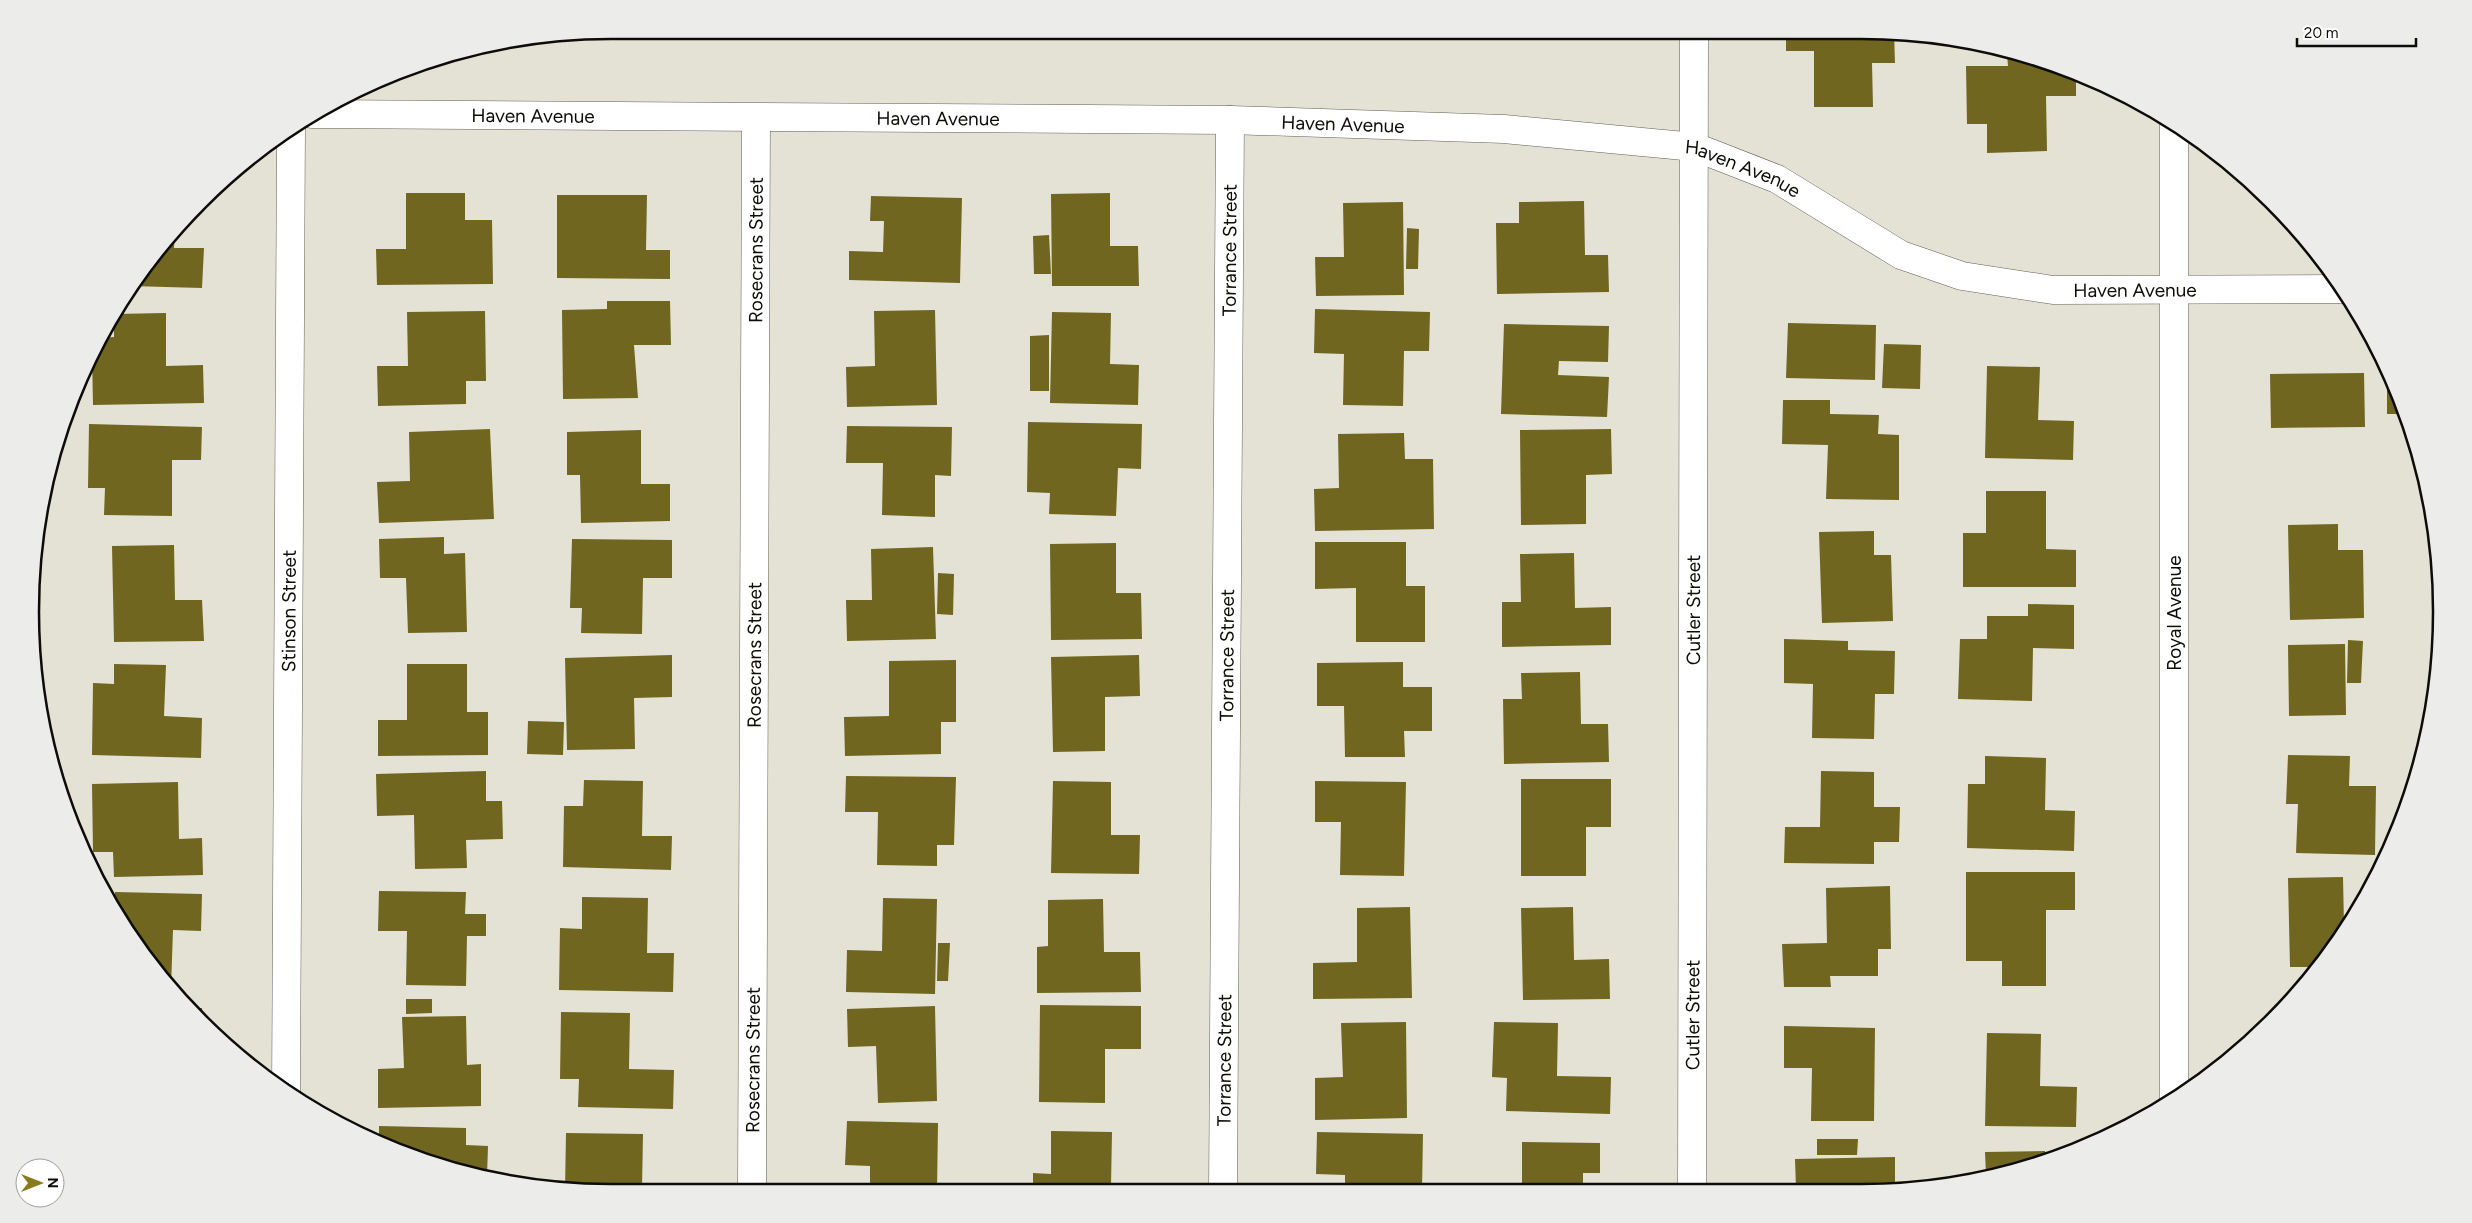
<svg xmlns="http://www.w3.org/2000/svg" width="2472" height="1223" viewBox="0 0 2472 1223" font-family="Figtree,sans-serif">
<rect width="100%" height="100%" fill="#e4e2d5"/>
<g fill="#70661f">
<polygon points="1786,31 1894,31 1895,63 1872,63 1873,107 1814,107 1814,51 1786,51"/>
<polygon points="2007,54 2022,54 2076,74 2076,96 2046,96 2047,151 1987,153 1987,124 1967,124 1966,66 2008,66"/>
<polygon points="406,193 465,193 465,220 492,220 493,284 377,285 376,249 406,249"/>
<polygon points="1110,193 1110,246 1138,246 1139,286 1052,286 1051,194"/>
<polygon points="557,195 647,195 646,250 670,250 670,279 557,278"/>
<polygon points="871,196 962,198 960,283 849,280 849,251 883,252 884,221 870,221"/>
<polygon points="1584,201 1585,255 1608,255 1609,292 1497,294 1496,223 1519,223 1519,202"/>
<polygon points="1403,202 1404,295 1316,296 1315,257 1344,257 1343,203"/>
<polygon points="175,228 174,248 204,248 202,288 130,286"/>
<polygon points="1407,228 1419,229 1418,269 1406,269"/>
<polygon points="1049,235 1051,274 1034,274 1033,236"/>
<polygon points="607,301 670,301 671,345 634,345 638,398 563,399 562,310 607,309"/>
<polygon points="1315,309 1430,312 1429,351 1404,351 1403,406 1343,405 1344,354 1314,353"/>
<polygon points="935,310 937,405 847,407 846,367 875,366 874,311"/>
<polygon points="485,311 486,381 466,381 466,404 378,406 377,366 408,366 407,312"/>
<polygon points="1052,312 1111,313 1110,364 1139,365 1138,405 1050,403"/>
<polygon points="166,313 166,366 203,365 204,403 93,405 92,355 102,338 114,337 114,314"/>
<polygon points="1788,323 1876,325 1875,380 1786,378"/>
<polygon points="1504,324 1609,326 1608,362 1559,361 1558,375 1609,377 1607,417 1501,414"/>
<polygon points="1049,335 1049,391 1030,391 1030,336"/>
<polygon points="1884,344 1921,345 1920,389 1882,388"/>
<polygon points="1987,366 2040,367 2038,420 2074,421 2073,460 1985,458"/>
<polygon points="2387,371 2401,402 2406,414 2387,414"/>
<polygon points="2364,373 2365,427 2271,428 2270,374"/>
<polygon points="1783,400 1830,400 1830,414 1879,415 1878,434 1899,435 1899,500 1826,499 1828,445 1782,444"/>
<polygon points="1028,422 1142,424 1141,469 1118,468 1116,516 1049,514 1050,493 1027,492"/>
<polygon points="89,424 202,427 201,460 172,460 172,516 104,515 105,488 88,488"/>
<polygon points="847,426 952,427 951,476 935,475 935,517 882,515 883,463 846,463"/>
<polygon points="490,429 494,519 379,523 377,482 410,481 409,432"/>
<polygon points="1611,429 1612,474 1586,475 1586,524 1521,525 1520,430"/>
<polygon points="641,430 641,484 670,484 670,521 581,523 580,475 567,475 567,432"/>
<polygon points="1404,433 1405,459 1433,459 1434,529 1315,531 1314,489 1339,488 1338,434"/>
<polygon points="1986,491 2046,491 2046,549 2076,550 2076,587 1963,587 1963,533 1986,533"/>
<polygon points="2338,524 2338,550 2363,550 2364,618 2290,620 2288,525"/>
<polygon points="1874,531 1874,555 1891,555 1893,621 1822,623 1819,532"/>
<polygon points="444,537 444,554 465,553 467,632 408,633 406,578 380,578 379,539"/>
<polygon points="572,539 672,540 672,578 643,578 642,634 581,633 582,608 570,608"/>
<polygon points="1315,542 1406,542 1406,586 1425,586 1425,642 1356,642 1356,588 1315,589"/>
<polygon points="1116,543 1116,593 1141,593 1142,639 1051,640 1050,544"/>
<polygon points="174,545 175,600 202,600 204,641 114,642 112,546"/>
<polygon points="933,547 936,639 847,641 846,600 872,600 871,549"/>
<polygon points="1574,553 1575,608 1611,607 1611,645 1502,647 1502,602 1521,602 1520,554"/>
<polygon points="938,573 954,574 953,615 937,614"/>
<polygon points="2028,604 2074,605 2074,649 2033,648 2032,701 1958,699 1960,639 1987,639 1987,616 2028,616"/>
<polygon points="1784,639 1848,641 1848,650 1895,651 1894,694 1875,694 1874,739 1812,738 1813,684 1784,683"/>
<polygon points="2348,640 2363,641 2361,683 2347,683"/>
<polygon points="2345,644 2346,715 2289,716 2288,645"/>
<polygon points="672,655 672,697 634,698 635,749 567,750 565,658"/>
<polygon points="1139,655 1140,696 1105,697 1105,751 1053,752 1051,657"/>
<polygon points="956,660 956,722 941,722 941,754 845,756 844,717 889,716 889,661"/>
<polygon points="1403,662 1403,687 1432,687 1432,731 1404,731 1405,757 1345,757 1344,706 1317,706 1317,663"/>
<polygon points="114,664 166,665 164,716 202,718 201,758 92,755 93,683 114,684"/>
<polygon points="407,664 467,664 467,712 488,712 488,755 378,756 378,720 407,720"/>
<polygon points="1580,672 1581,724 1608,724 1609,762 1504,764 1503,699 1522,699 1521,673"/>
<polygon points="528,721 564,722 563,755 527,754"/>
<polygon points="2288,755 2350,756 2349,786 2376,786 2375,855 2296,853 2298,804 2286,804"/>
<polygon points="1985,756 2046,758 2045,810 2075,811 2074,851 1967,848 1968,784 1985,784"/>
<polygon points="486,771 486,801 502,801 503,839 466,840 467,868 415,869 414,815 377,816 376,774"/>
<polygon points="1821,771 1874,772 1874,807 1900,807 1899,842 1874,842 1874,864 1784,863 1785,827 1820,827"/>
<polygon points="846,776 956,777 954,845 937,845 937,866 877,865 878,812 845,812"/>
<polygon points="1521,779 1611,779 1611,827 1586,827 1586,876 1521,876"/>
<polygon points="584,780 643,781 642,836 672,836 671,870 563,867 564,806 583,806"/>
<polygon points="1053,781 1111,782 1111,835 1140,835 1139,874 1051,873"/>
<polygon points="1315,781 1406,782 1404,876 1340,875 1341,822 1315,822"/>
<polygon points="178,782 179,839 202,838 203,875 114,877 113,852 93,852 92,784"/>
<polygon points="1966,872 2075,872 2075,910 2046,910 2046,986 2002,986 2002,961 1966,961"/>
<polygon points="2343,877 2344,926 2316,967 2290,967 2288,878"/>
<polygon points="1890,886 1891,949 1878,949 1878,976 1830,976 1831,987 1784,987 1782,944 1827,943 1826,888"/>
<polygon points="379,891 466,892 465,914 486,914 486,936 467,936 466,986 406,985 407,931 378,931"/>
<polygon points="115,892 202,894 201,931 173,930 171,988 128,935 115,911"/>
<polygon points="582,897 648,898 647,953 674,953 673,992 559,990 560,928 582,929"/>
<polygon points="883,898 937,899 935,994 846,992 847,950 882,951"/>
<polygon points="1103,899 1104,952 1140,952 1141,992 1037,993 1037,947 1048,946 1048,900"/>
<polygon points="1410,907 1412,998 1313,999 1313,963 1357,962 1357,908"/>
<polygon points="1573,907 1574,960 1609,959 1610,999 1523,1000 1521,908"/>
<polygon points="938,943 950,943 948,981 937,981"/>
<polygon points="406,999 432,999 432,1013 406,1014"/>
<polygon points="1040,1005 1141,1006 1141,1049 1105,1049 1105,1103 1039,1102"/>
<polygon points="935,1006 937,1101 878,1103 876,1046 848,1047 847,1009"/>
<polygon points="189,1008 202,1008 203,1025 201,1023"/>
<polygon points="561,1012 630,1013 629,1069 674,1070 673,1109 578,1107 579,1079 560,1079"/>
<polygon points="466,1016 467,1065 481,1064 481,1106 378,1108 378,1069 404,1068 402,1017"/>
<polygon points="1406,1022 1407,1118 1315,1120 1315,1078 1343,1077 1341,1023"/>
<polygon points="1494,1022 1558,1023 1557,1076 1611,1077 1610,1114 1506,1111 1507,1078 1492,1077"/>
<polygon points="1784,1026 1875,1028 1874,1121 1811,1121 1812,1068 1784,1068"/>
<polygon points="1987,1033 2041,1034 2040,1086 2077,1087 2076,1127 1985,1126"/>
<polygon points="847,1121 938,1123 937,1191 870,1191 870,1166 845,1165"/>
<polygon points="379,1126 466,1128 466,1145 488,1146 487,1177 461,1173 379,1142"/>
<polygon points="1051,1131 1112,1132 1111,1185 1141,1186 1141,1190 1033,1191 1033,1173 1051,1174"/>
<polygon points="1317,1132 1423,1134 1422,1189 1345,1190 1345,1175 1316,1174"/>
<polygon points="566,1133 643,1134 642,1188 671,1188 671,1192 565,1190"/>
<polygon points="1817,1139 1858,1139 1857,1155 1817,1155"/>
<polygon points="1522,1142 1600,1143 1600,1173 1583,1173 1583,1189 1522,1189"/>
<polygon points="2045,1151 2045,1159 1986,1175 1985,1152"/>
<polygon points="1895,1157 1895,1184 1916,1183 1916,1188 1796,1188 1795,1159"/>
</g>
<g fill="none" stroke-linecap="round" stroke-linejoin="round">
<defs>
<g id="minor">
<path id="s1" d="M312,114L1230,120L1504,129L1695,147L1777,179L1901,255L1962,276L2053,290L2342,289"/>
<path id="s2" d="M286,1093L291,128"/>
<path id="s3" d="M1692,1189L1694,31"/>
<path id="s4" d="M1223,1190L1230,120"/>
<path id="s5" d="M752,1191L756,118"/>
</g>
<polyline id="major" points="2174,125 2174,1100"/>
</defs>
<use href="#minor" stroke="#616055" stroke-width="29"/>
<use href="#major" stroke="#616055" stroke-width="29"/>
<use href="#minor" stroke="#fff" stroke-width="28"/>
<use href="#major" stroke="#fff" stroke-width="28"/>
</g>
<g text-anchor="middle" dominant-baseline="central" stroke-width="4" stroke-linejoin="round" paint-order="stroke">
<g font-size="19" fill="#0d0c08" stroke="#fff">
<text stroke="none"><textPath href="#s1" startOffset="221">Haven Avenue</textPath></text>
<text stroke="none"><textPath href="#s1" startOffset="626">Haven Avenue</textPath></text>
<text stroke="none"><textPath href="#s1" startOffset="1031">Haven Avenue</textPath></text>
<text stroke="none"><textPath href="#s1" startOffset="1436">Haven Avenue</textPath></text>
<text stroke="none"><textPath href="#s5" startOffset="941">Rosecrans Street</textPath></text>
<text stroke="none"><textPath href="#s4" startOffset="940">Torrance Street</textPath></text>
<text stroke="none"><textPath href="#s1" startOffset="1856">Haven Avenue</textPath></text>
<text stroke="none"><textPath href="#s2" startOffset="482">Stinson Street</textPath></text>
<text stroke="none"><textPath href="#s3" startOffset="579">Cutler Street</textPath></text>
<text transform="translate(2174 613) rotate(-90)">Royal Avenue</text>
<text stroke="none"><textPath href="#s5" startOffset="536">Rosecrans Street</textPath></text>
<text stroke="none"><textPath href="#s4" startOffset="535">Torrance Street</textPath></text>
<text stroke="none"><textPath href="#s3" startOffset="174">Cutler Street</textPath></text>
<text stroke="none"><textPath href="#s5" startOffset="131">Rosecrans Street</textPath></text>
<text stroke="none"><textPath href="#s4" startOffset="130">Torrance Street</textPath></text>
</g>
</g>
<path d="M0 0H2472V1223H0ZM611 39H1861A572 572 0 0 1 2433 611V612A572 572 0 0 1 1861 1184H611A572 572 0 0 1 39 612V611A572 572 0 0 1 611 39Z" fill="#ececeb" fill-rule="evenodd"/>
<path fill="none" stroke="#0d0c08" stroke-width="2.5" d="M611 39H1861A572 572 0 0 1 2433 611V612A572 572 0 0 1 1861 1184H611A572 572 0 0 1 39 612V611A572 572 0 0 1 611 39Z"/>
<g transform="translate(40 1183) rotate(90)"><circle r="24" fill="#ffffff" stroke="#9e9e9c"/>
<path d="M0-4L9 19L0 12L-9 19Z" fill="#877a1f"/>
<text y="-8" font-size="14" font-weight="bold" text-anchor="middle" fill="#0d0c08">N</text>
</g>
<path d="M2297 38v8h119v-8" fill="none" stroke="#0d0c08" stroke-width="2.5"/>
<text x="2304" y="38" font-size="15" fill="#0d0c08" stroke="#ffffff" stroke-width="4" paint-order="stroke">20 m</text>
</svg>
